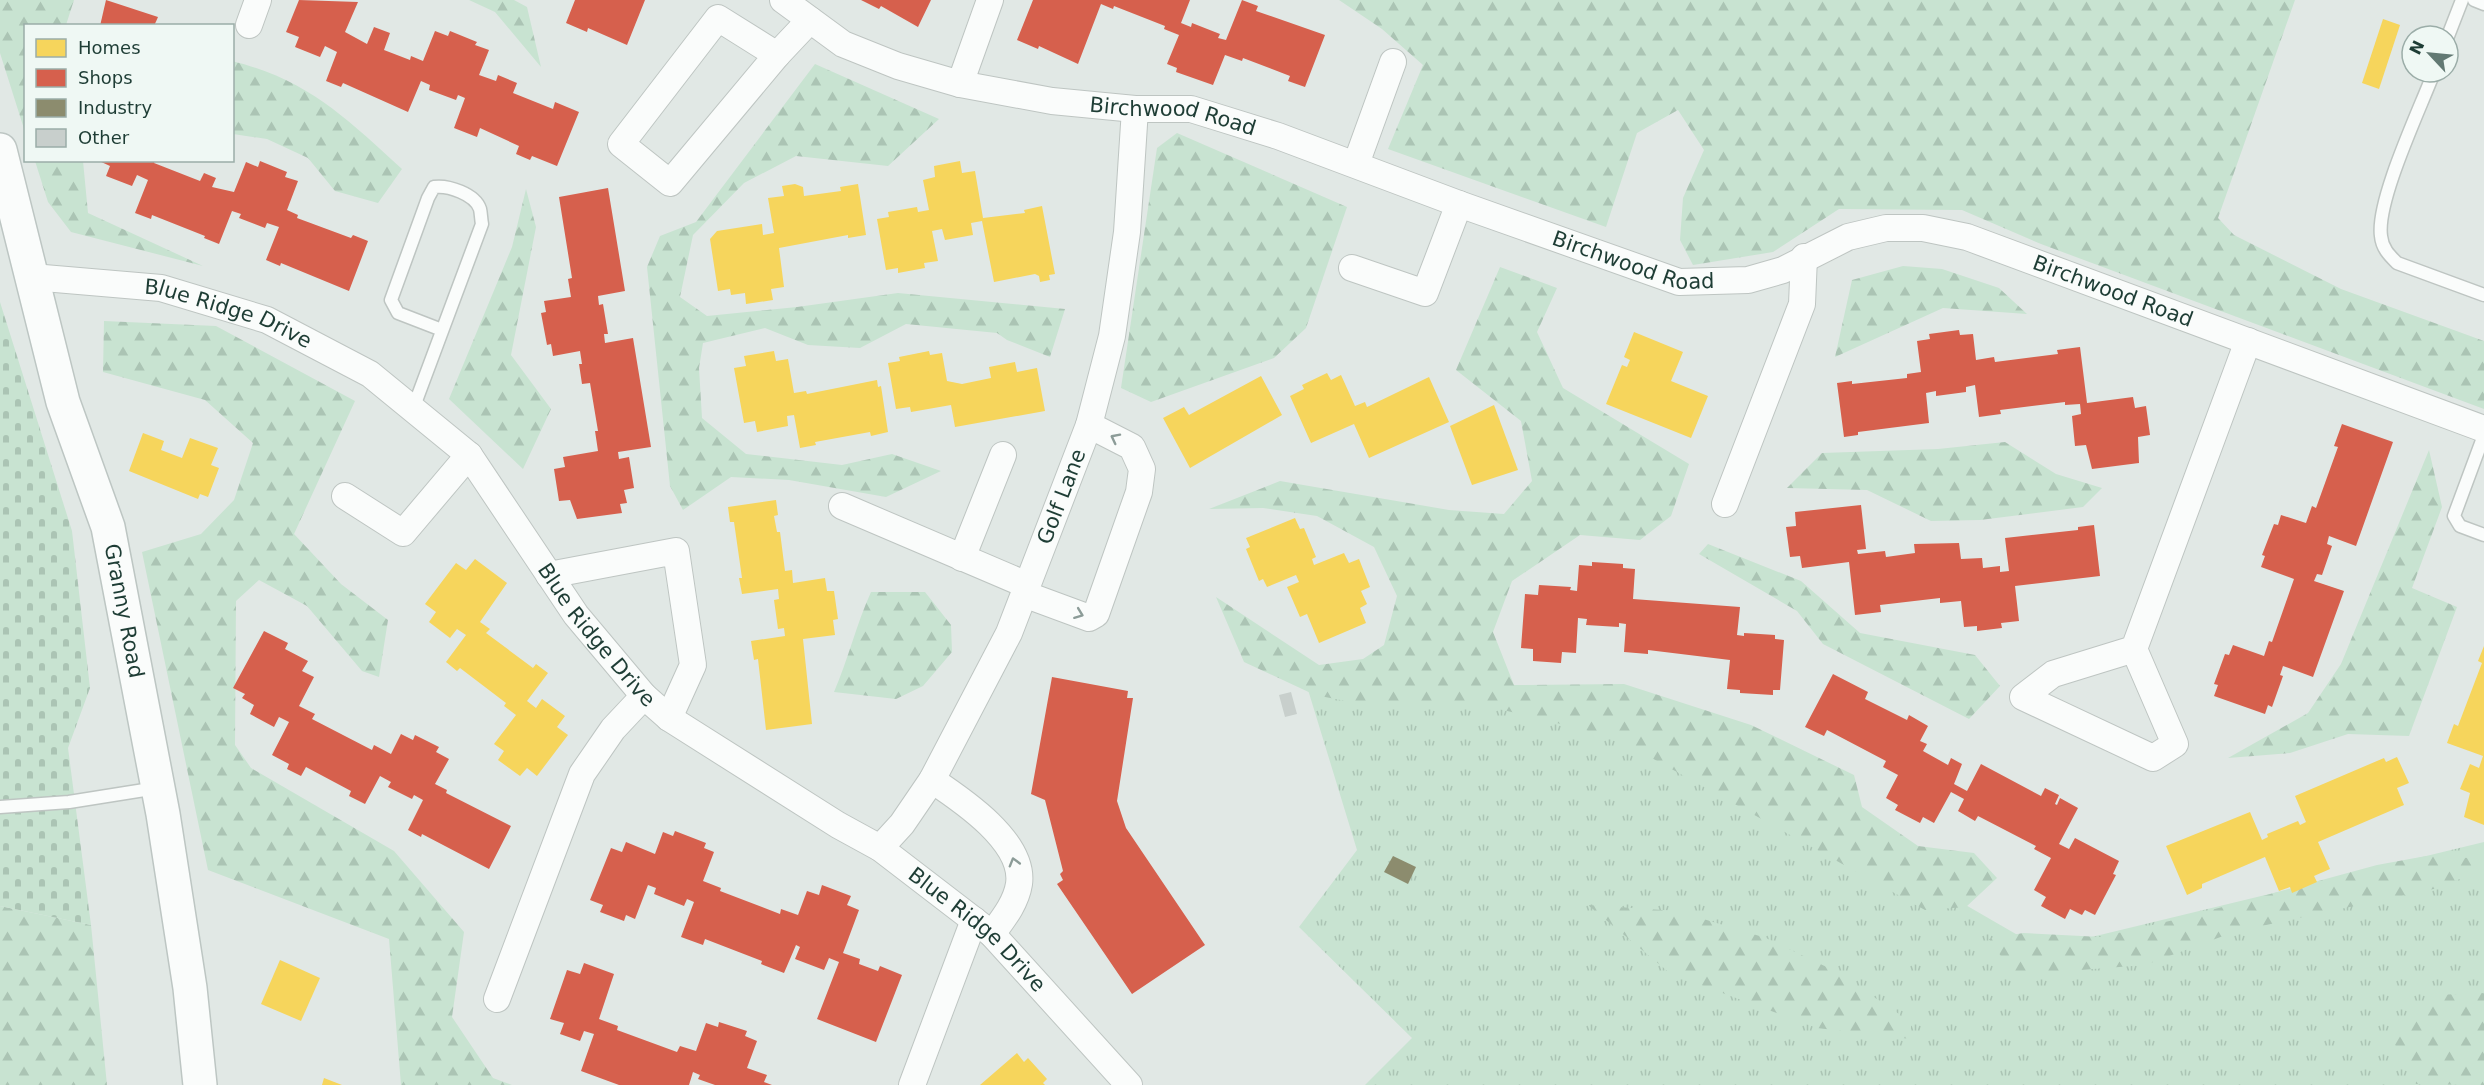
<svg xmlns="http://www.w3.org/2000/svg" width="2484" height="1085" viewBox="0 0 2484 1085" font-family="'DejaVu Sans',sans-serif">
<defs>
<pattern id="grass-tufts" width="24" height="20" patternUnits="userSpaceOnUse" patternTransform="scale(1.5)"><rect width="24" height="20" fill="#c8e3d1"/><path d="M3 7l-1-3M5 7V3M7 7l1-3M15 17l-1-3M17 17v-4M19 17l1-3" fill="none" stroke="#abc4b4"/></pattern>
<pattern id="forest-firs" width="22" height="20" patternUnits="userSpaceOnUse" patternTransform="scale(1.5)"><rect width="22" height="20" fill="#c8e3d1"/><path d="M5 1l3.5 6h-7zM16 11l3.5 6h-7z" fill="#abc4b4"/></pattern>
<pattern id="cemetery-stones" width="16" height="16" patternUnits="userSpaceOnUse" patternTransform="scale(1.5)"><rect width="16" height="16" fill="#c8e3d1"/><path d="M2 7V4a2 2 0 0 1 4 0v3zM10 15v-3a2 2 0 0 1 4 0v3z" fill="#abc4b4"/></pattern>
</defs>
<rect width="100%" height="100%" fill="#e1e8e5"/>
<polygon fill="url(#grass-tufts)" points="1305,680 1637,715 2042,949 2484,842 2484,1085 1365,1085 1412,1038 1299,927 1357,850"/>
<g fill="url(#forest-firs)">
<polygon points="0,0 74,0 66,25 26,26 25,132 0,53"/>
<polygon points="469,0 514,0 527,7 541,67 495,12"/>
<polygon points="1339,0 2295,0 2218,218 2234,235 2341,289 2484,341 2484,409 2041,244 1962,210 1839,209 1773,252 1693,265 1680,240 1683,198 1704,150 1678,110 1637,133 1606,227 1388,149 1423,65 1382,29"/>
<path d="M232,61C308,80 346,118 402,169L378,203L335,191L308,158L267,139L233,134Z"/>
<polygon points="815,64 939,119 888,166 796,156 744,183 693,235 680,297 707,316 797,307 898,293 1065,309 1050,357 1007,340 997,333 906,324 860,348 808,345 765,328 703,343 699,368 702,418 746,454 842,465 892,454 941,471 886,497 789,480 731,477 683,510 670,486 647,267 660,236 696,222"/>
<polygon points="1177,133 1347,207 1306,328 1274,358 1151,402 1121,388 1157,148"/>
<polygon points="35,161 83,161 88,213 203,266 71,232 48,202"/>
<polygon points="526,189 536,227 511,355 551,409 523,469 449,399 512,247"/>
<polygon points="1903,266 1942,269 1999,288 2027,314 1943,308 1835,357 1852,280"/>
<polygon points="1500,267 1557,288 1537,332 1563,388 1689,464 1671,516 1640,540 1580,535 1512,581 1493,632 1514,685 1624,684 1751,725 1854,775 1862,807 1918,846 1974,853 1997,878 1966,907 1925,910 1614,737 1495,708 1455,702 1371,706 1315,695 1244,662 1216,597 1319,665 1363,659 1384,645 1397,596 1374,547 1317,516 1263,508 1209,509 1280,481 1449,510 1504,514 1532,481 1521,421 1456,370"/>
<polygon points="104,321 216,326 355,401 294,534 341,584 388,620 379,677 362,671 307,606 259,580 236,601 235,745 251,768 394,851 464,932 452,1017 493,1078 512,1085 401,1085 389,939 208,870 142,552 201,534 234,500 253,443 205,400 103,372"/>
<polygon points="2005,442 2056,474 2102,488 2083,507 1980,520 1931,521 1867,490 1787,488 1822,453 1938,449"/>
<polygon points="2429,450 2442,507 2412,588 2457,607 2409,736 2348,734 2290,753 2228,758 2308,713 2341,664"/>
<polygon points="1708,544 1801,581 1860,633 1975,655 2000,686 1969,719 1823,644 1797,611 1699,554"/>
<path d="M871,592H925L951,625L952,652L923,686L896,699L834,692C848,660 856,625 871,592Z"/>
<polygon points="2484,855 2484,869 2438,888 2234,932 2145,965 2014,975 1989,939 2023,933 2101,937 2178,919 2377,865 2426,856 2470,858"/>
<polygon points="1588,905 1677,911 1766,938 1835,971 1911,1022 1911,1039 1817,1028 1671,974"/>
<polygon points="0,906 91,925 107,1085 0,1085"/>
<polygon points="2484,993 2484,1085 2416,1084 2392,1039 2436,995"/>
</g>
<polygon fill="url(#cemetery-stones)" points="0,302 72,531 90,688 68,748 91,925 0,906"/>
<g fill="#f6d55c">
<polygon points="2383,19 2400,25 2379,89 2362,83"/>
<polygon points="960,161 962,173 975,171 983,218 1025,213 1024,210 1042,206 1055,274 1049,275 1050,280 1040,282 1039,276 1035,274 994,282 982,221 971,223 973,235 945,240 942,229 932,231 938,261 924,263 925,268 898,273 898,268 886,270 877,219 889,217 888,212 917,207 918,212 929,210 923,180 935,177 934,166"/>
<polygon points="795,184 803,187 804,196 841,191 840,187 858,184 866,235 848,238 848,235 779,248 784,287 771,289 773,300 746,304 745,293 731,295 730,289 718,291 710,239 717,231 762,224 763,235 774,233 768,198 784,196 782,186"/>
<polygon points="1634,332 1683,352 1671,381 1708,396 1691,438 1606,404 1622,365 1627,367 1630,360 1624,357"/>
<polygon points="774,351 776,361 788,359 794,393 806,391 807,394 877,380 878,387 881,386 888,432 871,436 870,432 815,442 816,445 800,448 794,415 787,416 788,426 757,432 755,421 744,423 734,368 746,366 744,356"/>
<polygon points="929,351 930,355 942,353 947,381 962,384 991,378 989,367 1015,362 1017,372 1037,368 1045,411 955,427 951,405 911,412 910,407 896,409 888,363 900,361 899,357"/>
<polygon points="1327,373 1331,380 1341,375 1355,406 1365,402 1367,407 1429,377 1449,422 1369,458 1354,424 1311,443 1290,396 1304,389 1302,385"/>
<polygon points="1261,376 1282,415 1190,468 1163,418 1184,407 1189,415"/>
<polygon points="1494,405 1518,470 1472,485 1450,426"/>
<polygon points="143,433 164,441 161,450 182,458 190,438 218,448 211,465 219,468 208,497 200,494 198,499 129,471"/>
<polygon points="776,500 778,515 774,516 777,532 780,532 785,571 792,570 793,583 825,578 827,591 834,591 838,619 833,620 835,635 803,639 812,724 766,730 758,659 754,660 751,641 785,636 784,628 778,629 774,600 779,599 778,589 742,594 739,578 742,578 734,522 730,522 728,507"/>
<polygon points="1295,518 1300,529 1304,528 1316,557 1312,559 1314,565 1344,553 1349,563 1359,559 1370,587 1361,591 1367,604 1360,608 1366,623 1319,643 1307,614 1300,617 1287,587 1299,582 1296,575 1267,587 1263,579 1259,581 1246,549 1250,547 1246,538"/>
<polygon points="475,559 507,583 480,622 490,629 486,633 533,668 536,664 548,673 527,701 536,708 542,699 565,716 557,727 568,735 537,776 527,768 520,776 498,760 504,751 494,744 516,715 504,706 506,703 460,668 457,671 446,662 466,635 457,629 450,638 429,622 436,612 425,604 456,563 466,570"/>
<polygon points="2484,646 2484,825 2464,817 2470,793 2460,789 2470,764 2479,768 2483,756 2447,743 2454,724 2458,726 2482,663 2478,661"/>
<polygon points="2397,757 2409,783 2397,788 2404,805 2318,842 2330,869 2314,876 2317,882 2292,893 2290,887 2279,891 2265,857 2202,884 2202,888 2187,895 2166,846 2250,812 2262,840 2268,837 2267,834 2298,821 2300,825 2306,822 2295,796 2384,758 2386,762"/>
<polygon points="280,960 320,978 301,1021 261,1004"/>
<polygon points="1017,1053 1024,1062 1028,1058 1047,1079 1043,1083 1045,1085 980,1085"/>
<polygon points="324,1078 342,1085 322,1085"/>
</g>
<g fill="#d6604d">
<polygon points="106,0 158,17 154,26 100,26"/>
<polygon points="299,0 358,2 345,32 367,44 374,27 390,33 384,50 410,60 411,56 423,61 435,31 448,36 450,31 477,42 475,45 489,50 479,75 496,81 498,75 517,83 513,93 553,109 555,102 579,112 557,166 532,156 530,160 516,154 519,146 480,128 477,137 454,128 465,98 458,95 456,100 429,90 430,85 421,81 408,112 343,83 341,87 326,81 337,52 325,46 320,57 295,47 299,37 286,32"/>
<polygon points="575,0 645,0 627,45 588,28 587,32 566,23"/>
<polygon points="861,0 931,0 918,27 881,6 879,9"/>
<polygon points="1033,0 1190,0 1181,23 1191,27 1192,23 1220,34 1218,38 1226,40 1242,0 1258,6 1256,11 1325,35 1305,87 1288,81 1290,76 1243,58 1242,61 1225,55 1213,85 1176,72 1177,68 1167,64 1179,35 1164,29 1165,26 1114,6 1113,9 1101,4 1078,64 1039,46 1038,49 1017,40"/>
<polygon points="97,160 155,160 154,163 200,181 204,173 216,178 212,187 234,192 246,162 258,167 260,161 287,172 285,177 298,181 287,210 298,215 297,218 351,238 353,235 368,241 349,291 281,263 280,266 266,260 279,227 267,223 265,228 239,218 241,214 232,211 219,244 204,238 205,236 152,215 151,219 135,213 148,180 137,175 132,186 106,176 110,166"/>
<polygon points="608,188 625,291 598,296 599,305 603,304 608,334 604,334 605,343 633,338 651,447 618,452 619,459 629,457 634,488 624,490 627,503 620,504 622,513 577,519 570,500 559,501 554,469 565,467 563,457 598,451 595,431 598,431 590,383 582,384 579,364 582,364 580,351 553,356 551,344 547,345 541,313 546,312 544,301 571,297 568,279 572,278 559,197"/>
<polygon points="1959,330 1960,335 1973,334 1976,360 1994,357 1995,362 2058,354 2057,350 2080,347 2087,403 2133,397 2135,408 2146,406 2150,435 2138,437 2139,463 2092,469 2086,445 2075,446 2072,416 2081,414 2080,404 2065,405 2065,402 2000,410 2001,414 1979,417 1975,385 1966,387 1966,392 1936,396 1936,391 1926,393 1929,423 1858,432 1858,435 1844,437 1837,383 1852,381 1852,384 1907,378 1907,374 1921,372 1917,341 1930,339 1929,334"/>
<polygon points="2342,424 2393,442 2356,546 2329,536 2327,544 2332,546 2322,575 2317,574 2314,581 2344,591 2313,677 2283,666 2280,675 2283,676 2272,707 2268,705 2265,714 2214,696 2218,685 2214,684 2225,654 2229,655 2233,645 2264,656 2269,641 2272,642 2294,579 2261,567 2265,556 2262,555 2274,524 2278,525 2281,515 2306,523 2312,506 2316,508 2338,447 2334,446"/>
<polygon points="1861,505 1866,549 1857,550 1858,554 1885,551 1886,557 1915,553 1914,544 1959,543 1961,559 1982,558 1983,568 2000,566 2000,572 2009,571 2005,538 2078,530 2078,527 2094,525 2100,576 2015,586 2019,621 2001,623 2002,628 1977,631 1977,626 1964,627 1961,601 1940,603 1940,598 1880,605 1881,612 1855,615 1849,562 1802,568 1800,556 1790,557 1786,527 1796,526 1795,512"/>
<polygon points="1592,562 1623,564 1623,568 1635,569 1633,599 1740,607 1737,635 1744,636 1744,633 1775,635 1775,639 1784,640 1780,690 1773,690 1773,695 1740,693 1740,690 1727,689 1730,660 1648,650 1648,654 1624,652 1626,624 1619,623 1619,627 1586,625 1587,619 1578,618 1576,653 1562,652 1561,663 1533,661 1533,649 1521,648 1525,594 1538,595 1539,585 1571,587 1570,590 1577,591 1579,565 1592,566"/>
<polygon points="264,631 288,643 285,649 308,661 302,671 314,677 299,706 315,714 312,719 372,750 374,745 391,754 401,734 413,740 415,735 439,747 436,752 449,759 435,784 447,790 446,793 511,826 489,869 422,834 421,837 408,830 423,800 414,795 412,799 388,787 391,782 380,776 365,804 349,796 351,791 306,767 301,776 287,769 289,764 272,755 289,722 279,717 274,727 250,714 254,705 242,698 245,694 233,688"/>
<polygon points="1833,674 1868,692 1865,699 1907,720 1909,715 1928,726 1920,741 1927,744 1923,751 1948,765 1951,758 1962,764 1954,784 1967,791 1981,764 2041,796 2045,788 2059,795 2055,804 2057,805 2060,798 2078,808 2059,844 2069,849 2075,838 2119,861 2113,874 2116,875 2095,915 2085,910 2082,915 2070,909 2065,919 2041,906 2046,897 2034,890 2051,858 2034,849 2036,846 1978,816 1975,821 1958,811 1964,799 1951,792 1934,823 1923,817 1920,823 1895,810 1898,805 1886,798 1898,775 1883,767 1886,761 1827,730 1824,736 1805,727"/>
<polygon points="1052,677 1128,691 1127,698 1133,698 1117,801 1126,828 1205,945 1132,994 1057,884 1063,880 1060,874 1063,871 1045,800 1031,794"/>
<polygon points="675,831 706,843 704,848 714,852 703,881 721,888 720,891 780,914 781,909 798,915 807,891 819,895 822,885 851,896 847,905 859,910 843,953 860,959 859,964 878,971 880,966 902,975 876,1042 817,1019 839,962 829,958 824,970 795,959 800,947 796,945 784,973 761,964 762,961 705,939 703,945 681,937 694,902 687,899 684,906 654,894 656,888 648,885 635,919 626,915 624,921 600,912 603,905 590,900 611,848 622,852 626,842 655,854 663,832 673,836"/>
<polygon points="584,963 614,974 599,1019 618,1026 617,1030 677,1052 680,1046 696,1051 706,1023 718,1027 719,1022 747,1031 745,1036 757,1041 747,1068 767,1075 764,1082 772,1085 715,1085 698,1079 700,1075 693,1072 689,1085 619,1085 581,1071 594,1034 584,1031 580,1041 560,1034 564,1023 550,1019 567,970 580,974"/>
</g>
<polygon fill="#8c8c6e" points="1393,856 1416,867 1408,884 1384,872"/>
<polygon fill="#c8cfcc" points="1291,692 1297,714 1285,717 1279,695"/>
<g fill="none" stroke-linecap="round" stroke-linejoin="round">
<defs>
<g id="lane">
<polyline points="2474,0 2484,4"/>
<polyline points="2448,36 2462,0"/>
<path d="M2434,72C2420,109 2376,201 2381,236C2382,248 2389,255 2397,263L2484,295"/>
<path d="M413,409L482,224C481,219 481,213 480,209C475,194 448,185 434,187L428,198L391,300L398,313L442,330"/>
<polyline points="2484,435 2454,516 2460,526 2484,535"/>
<polyline points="0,807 69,802 157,788"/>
</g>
<g id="street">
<path id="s1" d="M783,0L843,44L898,66L960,84L1052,101L1135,109H1191L1278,136L1459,204L1679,282L1748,280L1783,270L1848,237L1886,228H1923L1967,237L2484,429"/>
<polygon points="718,18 777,55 670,183 621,144"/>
<polyline points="249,25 258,0"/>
<polyline points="777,55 810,20"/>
<polyline points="960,84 990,0"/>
<polyline points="1356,164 1393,62"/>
<polyline points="1352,268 1425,293 1459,204"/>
<path id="s2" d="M32,277L161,288L267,320L370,374L469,455L576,615L644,696L669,718L838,825L880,848L992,934L1129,1085"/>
<polyline points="345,496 403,533 469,455"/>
<polyline points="1725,504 1802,304 1804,257"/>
<polyline points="842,506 1027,585"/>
<polyline points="962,558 1003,455"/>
<polyline points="549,575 676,551 693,665 669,718"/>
<polyline points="1024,594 1089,618 1096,614 1139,492 1142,469 1132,447 1089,425"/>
<polyline points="2134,649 2175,744 2153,758 2023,697 2053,674 2134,649 2248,341"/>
<path d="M932,780C962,800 1025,842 1019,884C1016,903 1003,919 992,934"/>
<path id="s3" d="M880,848L902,824L932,780L1009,633L1089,425L1112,336L1127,232L1135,109"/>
<polyline points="497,999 582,774 613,729 644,696"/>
<polyline points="912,1085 974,920"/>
</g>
<g id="secondary">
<path id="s4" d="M0,150L63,402L108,527L163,814L190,988L200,1085"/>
</g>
</defs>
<use href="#lane" stroke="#bec5c2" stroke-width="15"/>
<use href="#street" stroke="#bec5c2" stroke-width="28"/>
<use href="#secondary" stroke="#bdc6c3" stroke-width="36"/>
<use href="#lane" stroke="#fafcfb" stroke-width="12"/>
<use href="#street" stroke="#fafcfb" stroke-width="26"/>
<use href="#secondary" stroke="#fafcfb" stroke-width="33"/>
</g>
<defs><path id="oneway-chevron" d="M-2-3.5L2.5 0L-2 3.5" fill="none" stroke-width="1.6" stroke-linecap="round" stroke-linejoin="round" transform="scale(1.5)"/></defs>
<g stroke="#8c9c98">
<use href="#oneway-chevron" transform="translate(1115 438) rotate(-153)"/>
<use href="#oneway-chevron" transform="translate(1079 614) rotate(21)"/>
<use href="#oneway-chevron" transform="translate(1014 862) rotate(-106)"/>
</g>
<g text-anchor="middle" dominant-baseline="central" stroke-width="6" stroke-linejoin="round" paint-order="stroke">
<g font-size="21" fill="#1e3d35" stroke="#eff8f4">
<text stroke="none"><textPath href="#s1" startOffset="414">Birchwood Road</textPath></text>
<text stroke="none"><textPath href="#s1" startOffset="900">Birchwood Road</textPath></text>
<text stroke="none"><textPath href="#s1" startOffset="1404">Birchwood Road</textPath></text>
<text stroke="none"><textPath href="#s2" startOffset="201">Blue Ridge Drive</textPath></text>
<text stroke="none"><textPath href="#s3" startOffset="398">Golf Lane</textPath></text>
<text stroke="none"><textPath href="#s4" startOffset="478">Granny Road</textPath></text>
<text stroke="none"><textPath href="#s2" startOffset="705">Blue Ridge Drive</textPath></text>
<text stroke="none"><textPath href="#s2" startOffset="1191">Blue Ridge Drive</textPath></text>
</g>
</g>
<rect x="24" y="24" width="210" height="138" fill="#eff8f4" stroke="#9bada8" stroke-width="1.5"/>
<rect x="36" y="39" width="30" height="18" fill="#f6d55c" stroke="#9bada8" stroke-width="1.5"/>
<text x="78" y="54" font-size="18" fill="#1e3d35">Homes</text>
<rect x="36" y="69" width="30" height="18" fill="#d6604d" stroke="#9bada8" stroke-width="1.5"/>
<text x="78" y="84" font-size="18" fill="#1e3d35">Shops</text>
<rect x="36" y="99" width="30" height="18" fill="#8c8c6e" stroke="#9bada8" stroke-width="1.5"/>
<text x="78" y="114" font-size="18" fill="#1e3d35">Industry</text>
<rect x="36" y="129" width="30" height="18" fill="#c8cfcc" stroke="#9bada8" stroke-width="1.5"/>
<text x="78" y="144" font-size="18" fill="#1e3d35">Other</text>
<g transform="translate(2430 54) rotate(296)"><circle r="28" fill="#eff8f4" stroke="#9bada8" stroke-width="1.5"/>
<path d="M0-4.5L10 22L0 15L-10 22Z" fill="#627973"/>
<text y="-9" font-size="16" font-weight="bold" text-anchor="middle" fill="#1e3d35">N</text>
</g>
</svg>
